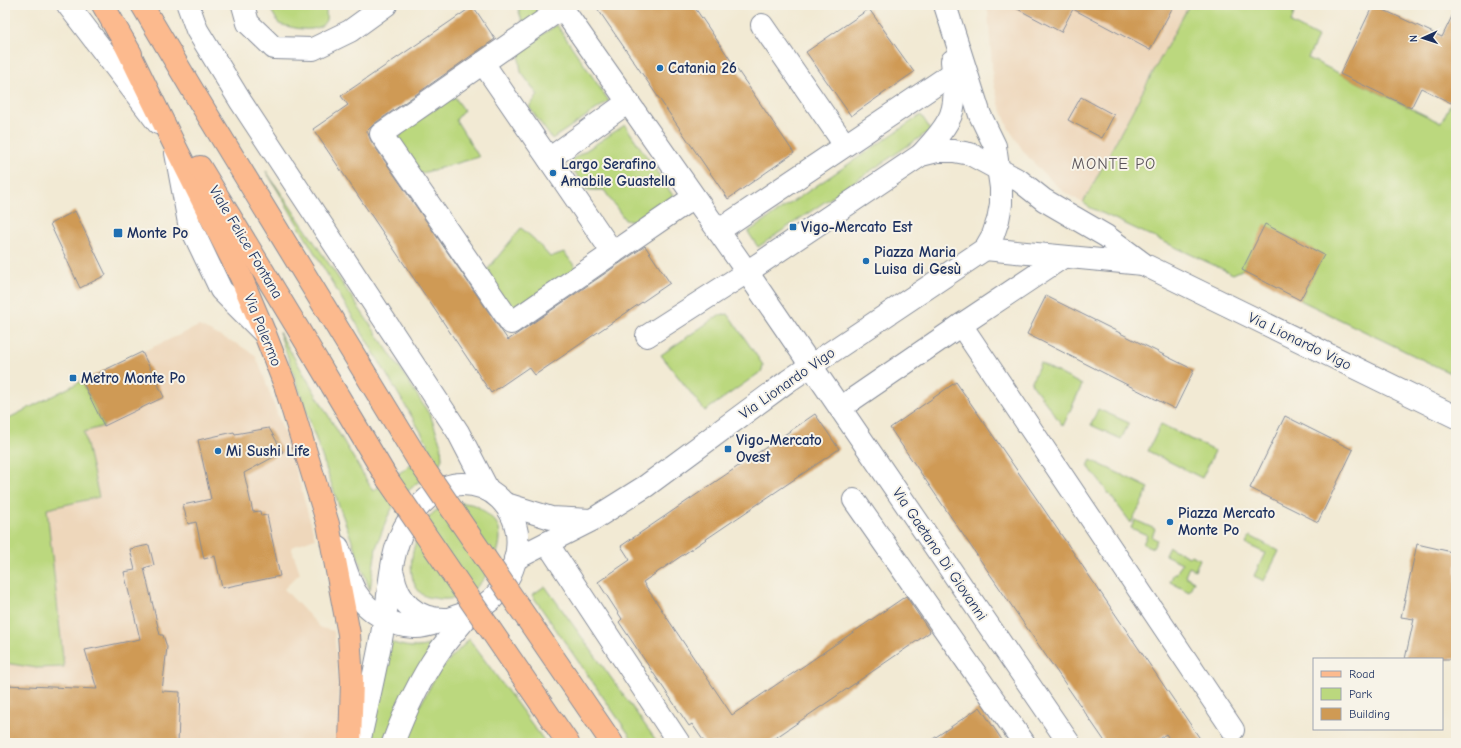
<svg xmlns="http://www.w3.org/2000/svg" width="1461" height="748" viewBox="0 0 1461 748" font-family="'Comic Neue',sans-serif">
<rect width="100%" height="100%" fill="#f7f3e8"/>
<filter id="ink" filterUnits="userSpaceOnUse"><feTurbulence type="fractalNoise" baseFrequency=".025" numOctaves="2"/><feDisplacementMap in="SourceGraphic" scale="8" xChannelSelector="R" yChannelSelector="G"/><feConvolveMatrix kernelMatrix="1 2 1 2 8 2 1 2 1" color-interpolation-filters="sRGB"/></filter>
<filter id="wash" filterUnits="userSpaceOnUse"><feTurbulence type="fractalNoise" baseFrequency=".012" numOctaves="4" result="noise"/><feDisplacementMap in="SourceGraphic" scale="16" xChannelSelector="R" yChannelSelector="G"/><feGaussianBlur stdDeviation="0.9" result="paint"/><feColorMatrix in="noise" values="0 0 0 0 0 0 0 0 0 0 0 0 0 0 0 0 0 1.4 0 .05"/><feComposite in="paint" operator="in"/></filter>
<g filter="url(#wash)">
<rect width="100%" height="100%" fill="#f2ead4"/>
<g fill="#eed7bb">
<polygon points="980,5 1189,5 1083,203 1064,192 1043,173 1024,152 1009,129 999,104 993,80 988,10"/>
<polygon points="199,326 239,345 255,355 260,366 289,447 315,538 291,547 300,573 284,589 321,628 334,631 343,743 5,743 5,663 37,668 64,667 47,509 99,497 84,432 104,426 164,397 142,352"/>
</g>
<g fill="#bbd87e" stroke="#6b846e">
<path d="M268,5H327C325,9 327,16 326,20C319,36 290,27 279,24Z"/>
<polygon points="517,5 544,5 546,9 526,23 522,21"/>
<polygon points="1189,5 1296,5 1291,23 1318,37 1308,58 1441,123 1456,93 1456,376 1300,300 1323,255 1266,225 1242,270 1233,274 1091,208 1083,203"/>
<polygon points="557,25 609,101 552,139 529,107 538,95 521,72 519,58 524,46"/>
<polygon points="454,96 464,110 456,120 479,157 419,174 399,146 399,139 403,130"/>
<polygon points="921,115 931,130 758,247 748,232"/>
<polygon points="625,125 676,200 639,223 625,220 604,190 587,190 568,162"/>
<polygon points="266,171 405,376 431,417 441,445 442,459 438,467 417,483 407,492 393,507 387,518 376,548 370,590 338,503 279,332 373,491 405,469 424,453 428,444"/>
<polygon points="521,228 534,239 550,257 564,252 576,268 516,310 510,309 487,274 488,269"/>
<polygon points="728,314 763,365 762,371 705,411 661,355 719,315"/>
<polygon points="1040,363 1082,385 1063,426 1031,383"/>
<polygon points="82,381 104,426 84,432 99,497 47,509 64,667 37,668 5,663 5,420"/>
<polygon points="1098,409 1129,423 1121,439 1091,425"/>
<polygon points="1161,424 1215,451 1202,478 1148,451"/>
<polygon points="1091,460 1149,488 1131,523 1088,466"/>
<path d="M458,503C473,503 478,505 488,515C492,518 496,521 498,526C506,545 488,579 472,591C462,598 447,601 434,598C431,598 426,597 423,595C400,578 415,528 433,513C441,506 449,505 458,503Z"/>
<polygon points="1135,520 1155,529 1152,537 1157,540 1153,548 1143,544 1147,535 1131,528"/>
<polygon points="1250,536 1279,551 1264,581 1254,576 1265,553 1246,544"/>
<polygon points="1169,547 1189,557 1191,555 1200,559 1195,570 1189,567 1185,576 1194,581 1189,592 1170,582 1174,573 1176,574 1182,563 1165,555"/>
<polygon points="545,586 658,743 635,743 532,595"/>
<polygon points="469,639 546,743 405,743 414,717 438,672"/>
<path d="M388,641C404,647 418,650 434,643L383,743H369Z"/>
</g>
<g id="blocks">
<g fill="#cf9a54">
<polygon points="595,5 693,5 794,153 728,199"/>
<polygon points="1010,5 1174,5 1150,50 1073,9 1061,32"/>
<polygon points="1373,5 1442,37 1456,8 1456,93 1451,103 1421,88 1411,108 1340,74"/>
<polygon points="473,6 495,39 374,124 367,131 371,141 501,330 508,340 645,246 670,283 535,375 529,367 491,393 313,129 348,105 341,96"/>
<polygon points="869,9 914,72 851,116 806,52"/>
<polygon points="1081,97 1114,115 1102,138 1068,120"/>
<polygon points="75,211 106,275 80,288 50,224"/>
<polygon points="1265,224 1324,255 1300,300 1242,270"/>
<polygon points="1046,296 1194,370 1175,409 1027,334"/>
<polygon points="142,352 164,397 104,426 82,381"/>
<polygon points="956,382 1043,508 1203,743 1172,743 1166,734 1153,743 1106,743 1020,618 890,428"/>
<polygon points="815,414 839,449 643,582 732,715 906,596 930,632 768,743 705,743 692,724 689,726 619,622 622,619 598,582 630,560 621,546"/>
<polygon points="1285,416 1353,450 1318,522 1250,488"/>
<polygon points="269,428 283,452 244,473 253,512 260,511 261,516 267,515 280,576 222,588 215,556 204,559 196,522 188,524 183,505 211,499 198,440 234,432 235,434"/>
<polygon points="1417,544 1456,553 1456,659 1405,659 1414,619 1401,617"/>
<polygon points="149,545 154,565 144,568 160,635 163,635 167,647 162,691 180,692 178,743 5,743 5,685 97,689 85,650 140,639 124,572 135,570 130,549"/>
<polygon points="980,707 1004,743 927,743"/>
</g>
</g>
</g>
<g filter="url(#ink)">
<use href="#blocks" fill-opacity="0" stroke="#868c99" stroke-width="1"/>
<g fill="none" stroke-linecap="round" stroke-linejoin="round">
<defs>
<g id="minor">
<polyline points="68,5 158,123"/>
<polyline points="188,5 197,30 241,102 458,432 488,490"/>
<polyline points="243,5 248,23 274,48 313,49 350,31 386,5"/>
<polyline points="560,5 747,272 1069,743"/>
<polyline points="562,8 381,134 511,323 694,197"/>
<polyline points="762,25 845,145"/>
<polyline points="483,63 613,253"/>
<polyline points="176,153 189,223 221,290 265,334"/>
<path d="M921,155C930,145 941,134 948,121C958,104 954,80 952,61"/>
<polyline points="549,159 628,102"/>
<polyline points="718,231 953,73"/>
<polyline points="985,249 1143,264"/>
<polyline points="961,325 1233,730"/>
<polyline points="647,336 747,272 921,155 937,151 954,151 970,154 1020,181 1044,200 1106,236 1145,265 1456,417"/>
<polyline points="840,408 961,325 1063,257"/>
<polyline points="854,500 1024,743"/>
<polyline points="506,504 551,518 591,520"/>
<polyline points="547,543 679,743"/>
<path d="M338,547C343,560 349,582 356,593C368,612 394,628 416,627C428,627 437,622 448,619C464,613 479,611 492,599C519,573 529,528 500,499C490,489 476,484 462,484C437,484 415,507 404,528C390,555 390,588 385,617C378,660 368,701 359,743"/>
<polyline points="515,559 592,520 646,486 788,381 985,249 993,235 998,220 1001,204 1001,188 995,146 980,115 945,5"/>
<path d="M393,574C398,601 415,619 444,619"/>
<path d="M393,743C405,711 419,681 438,653C448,638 460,626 471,612"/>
</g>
<g id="major">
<polyline points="103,5 131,54"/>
<polyline points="142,5 193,91 418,460"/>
<polyline points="124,42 175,146 241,277 265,334 285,385 328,524 349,634 352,681 350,743"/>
<polyline points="200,167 297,327 388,480"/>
<polyline points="517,604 612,743"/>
<polyline points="488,626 568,743"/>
</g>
</defs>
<use href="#minor" stroke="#868c99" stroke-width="24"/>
<use href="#major" stroke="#868c99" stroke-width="24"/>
<use href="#minor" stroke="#fff" stroke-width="22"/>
<use href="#major" stroke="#fcba8e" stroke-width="22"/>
<defs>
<g id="major-bridge">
<polyline points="418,460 517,604"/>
<polyline points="388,480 488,626"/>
</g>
</defs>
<use href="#major-bridge" stroke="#868c99" stroke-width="24" stroke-linecap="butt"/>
<use href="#major-bridge" stroke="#fcba8e" stroke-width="22"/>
</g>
</g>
<g fill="#1f6fb2" stroke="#f7f3e8" stroke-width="1.5">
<circle cx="660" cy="68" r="4"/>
<circle cx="553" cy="173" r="4"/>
<rect x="789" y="223" width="8" height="8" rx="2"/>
<rect x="113" y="228" width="10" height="10" rx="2"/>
<circle cx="866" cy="261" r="4"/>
<rect x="69" y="374" width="8" height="8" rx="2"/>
<rect x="724" y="445" width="8" height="8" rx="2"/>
<circle cx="218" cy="451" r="4"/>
<circle cx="1170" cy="522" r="4"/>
</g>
<g text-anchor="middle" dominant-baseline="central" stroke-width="4" stroke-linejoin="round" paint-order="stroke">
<g font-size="15" font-weight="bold" fill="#1b2f5e" stroke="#f7f3e8" text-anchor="start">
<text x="668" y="68">Catania 26</text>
<text x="561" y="164">Largo Serafino<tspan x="561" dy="17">Amabile Guastella</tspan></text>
<text x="801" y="227">Vigo-Mercato Est</text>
<text x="127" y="233">Monte Po</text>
<text x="874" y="252">Piazza Maria<tspan x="874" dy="17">Luisa di Gesù</tspan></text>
<text x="81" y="378">Metro Monte Po</text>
<text x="736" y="440">Vigo-Mercato<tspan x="736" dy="17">Ovest</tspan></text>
<text x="226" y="451">Mi Sushi Life</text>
<text x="1178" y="513">Piazza Mercato<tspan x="1178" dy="17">Monte Po</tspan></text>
</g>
<g font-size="15" fill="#1b2f5e" stroke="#f7f3e8">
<text transform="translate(246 242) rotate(59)">Viale Felice Fontana</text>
<text transform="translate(263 330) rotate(68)">Via Palermo</text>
<text transform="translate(1300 341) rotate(26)">Via Lionardo Vigo</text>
<text transform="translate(787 383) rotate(-35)">Via Lionardo Vigo</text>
<text transform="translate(940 554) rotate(56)">Via Gaetano Di Giovanni</text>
</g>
<g font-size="16" letter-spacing="1" fill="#5a545a" stroke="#f7f3e8">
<text x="1114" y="164">MONTE PO</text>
</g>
</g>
<rect width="1461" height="748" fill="none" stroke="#f7f3e8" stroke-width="20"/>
<rect x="1313" y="658" width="130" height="72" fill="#f7f3e8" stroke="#9fa5b1"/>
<rect x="1321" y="671" width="20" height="6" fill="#fcba8e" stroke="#9fa5b1"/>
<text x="1349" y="678" font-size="12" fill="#1b2f5e">Road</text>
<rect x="1321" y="688" width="20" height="12" fill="#bbd87e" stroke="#9fa5b1"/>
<text x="1349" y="698" font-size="12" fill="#1b2f5e">Park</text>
<rect x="1321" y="708" width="20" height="12" fill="#cf9a54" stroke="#9fa5b1"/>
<text x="1349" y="718" font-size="12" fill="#1b2f5e">Building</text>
<g transform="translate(1423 38) rotate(267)" stroke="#f7f3e8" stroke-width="3" paint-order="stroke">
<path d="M0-3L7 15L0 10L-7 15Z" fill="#1b2f5e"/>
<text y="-6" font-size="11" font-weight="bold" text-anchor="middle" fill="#1b2f5e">N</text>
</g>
</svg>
